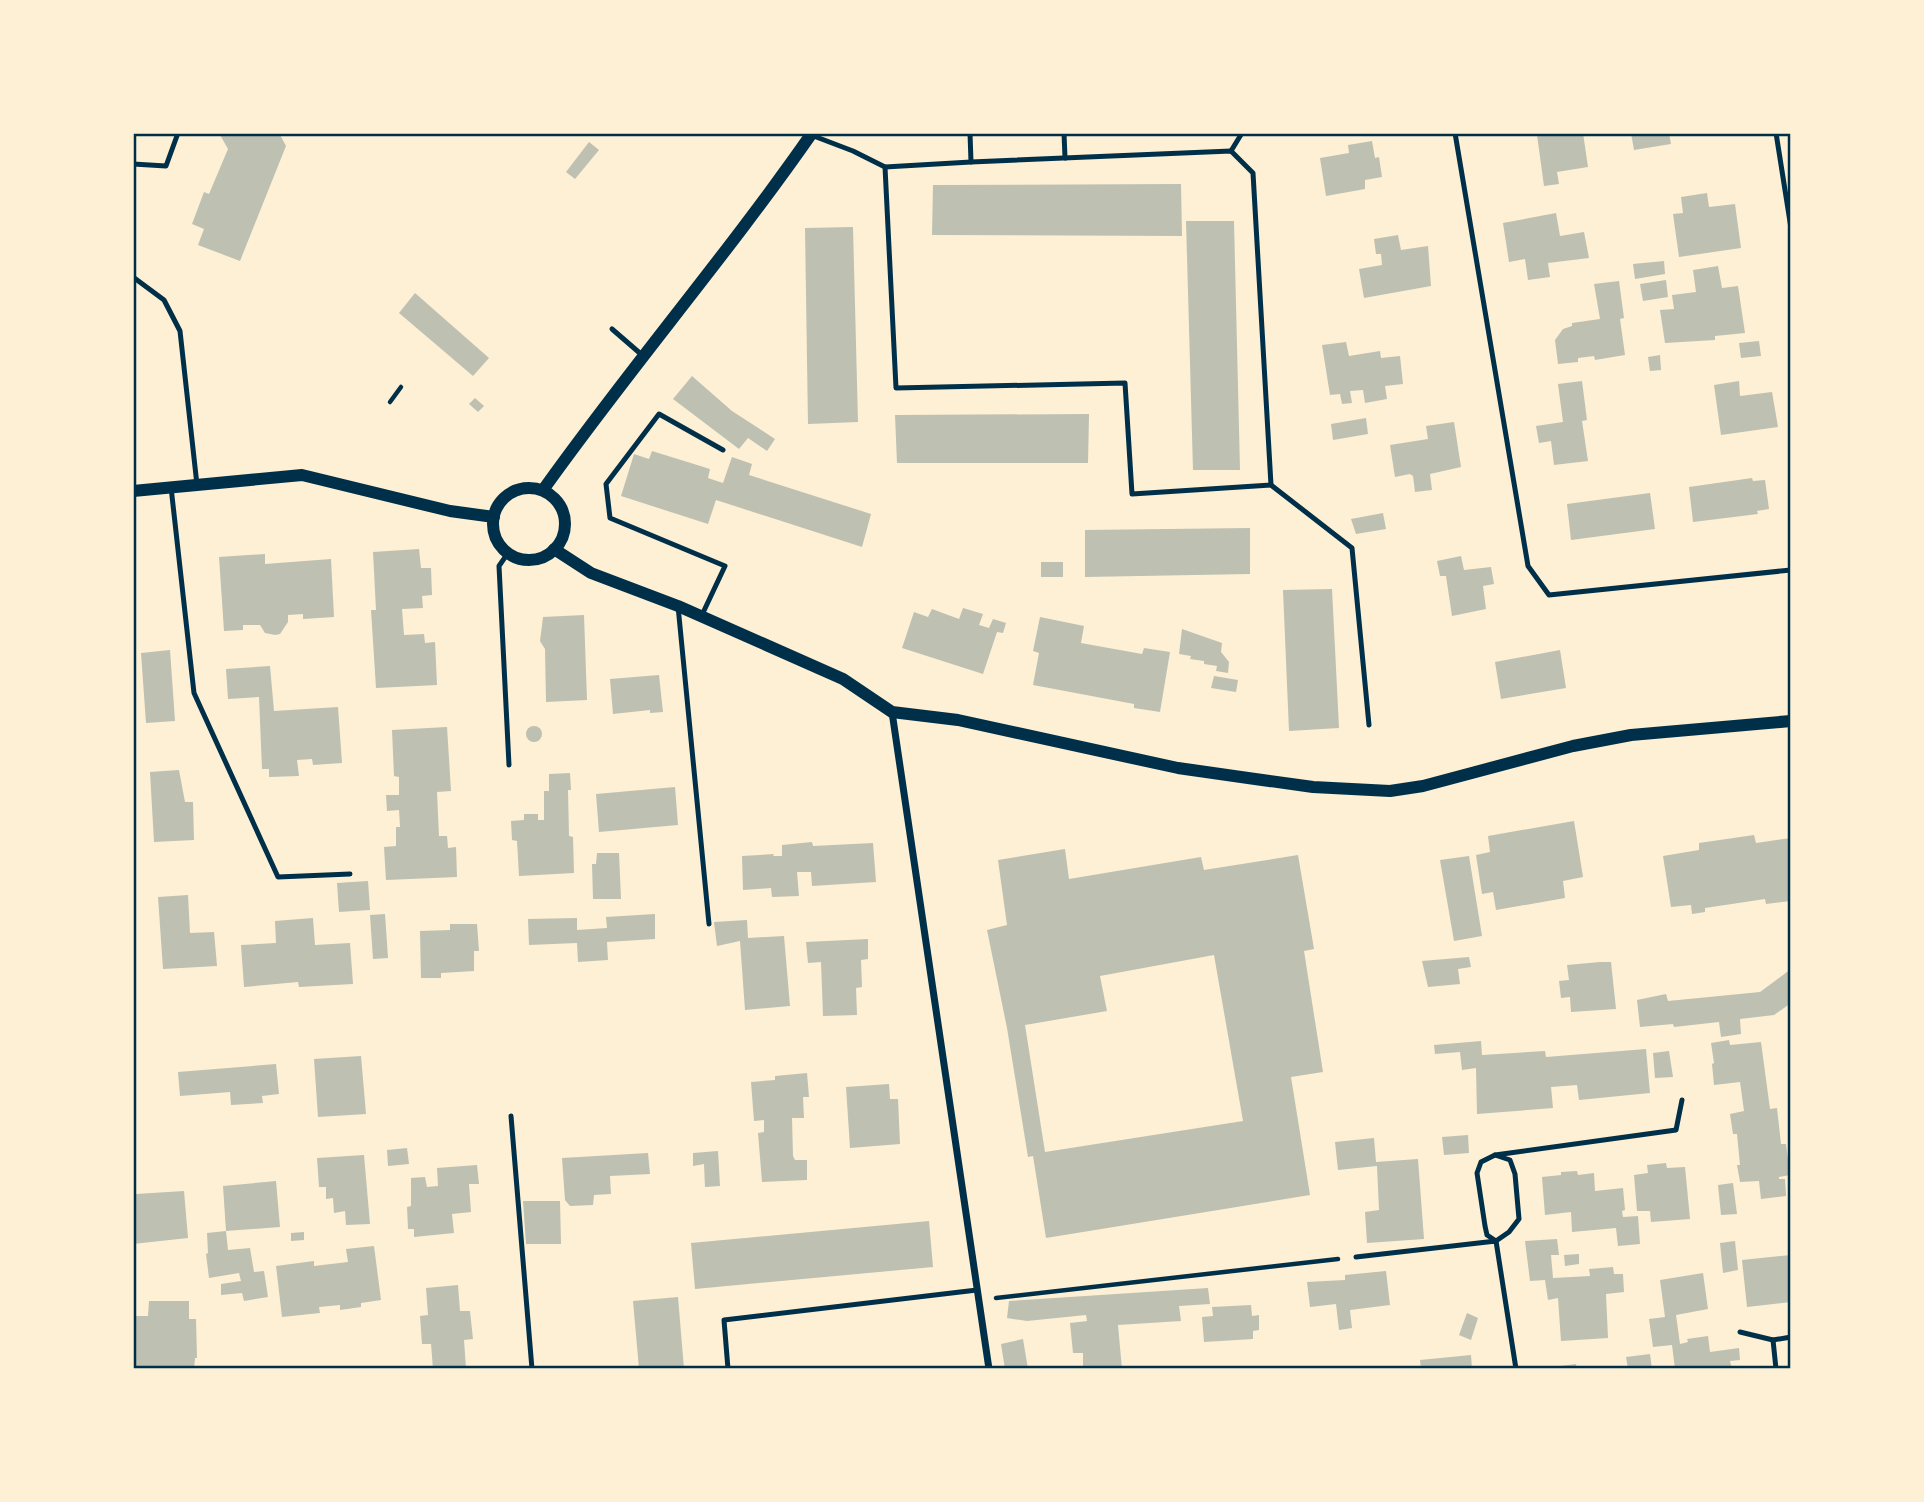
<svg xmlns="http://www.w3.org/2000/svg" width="1924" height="1502" viewBox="0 0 1924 1502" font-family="'Source Sans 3',sans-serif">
<rect width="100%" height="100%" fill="#fdf0d5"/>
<g fill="#bec0b2" fill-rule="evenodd">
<polygon points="219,133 279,133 286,146 240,261 198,245 204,229 192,224 204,192 209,194 228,149"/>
<rect x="892" y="133" width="51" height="3"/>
<polygon points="1548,133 1583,133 1588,167 1557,172 1559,184 1544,186 1537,135"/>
<polygon points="1631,133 1669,133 1671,144 1634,150"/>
<polygon points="1372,141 1375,158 1379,157 1382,177 1365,180 1365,189 1326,196 1320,158 1349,153 1348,145"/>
<polygon points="589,142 599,150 575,179 566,172"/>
<polygon points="1181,184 1182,236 932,235 933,185"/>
<polygon points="1707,193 1709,207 1735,204 1741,248 1679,257 1673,214 1683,213 1681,197"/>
<polygon points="1556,213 1560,236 1584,232 1589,258 1548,263 1550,277 1528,280 1525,259 1509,262 1503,223"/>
<polygon points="1186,221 1234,221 1240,470 1193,470"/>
<polygon points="853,227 858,422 808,424 805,228"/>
<polygon points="1398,235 1401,250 1428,246 1431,286 1364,298 1359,269 1382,265 1381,254 1376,254 1374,239"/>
<polygon points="1664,261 1665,274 1635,279 1633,264"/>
<polygon points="1718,266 1722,288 1738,286 1745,333 1715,336 1715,340 1665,343 1660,310 1674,309 1672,295 1696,292 1693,270"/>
<polygon points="1666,280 1668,297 1643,301 1640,284"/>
<polygon points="1619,281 1624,318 1620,319 1625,355 1595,360 1594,356 1578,358 1578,362 1558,364 1555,340 1563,329 1572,326 1572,323 1600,319 1594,284"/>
<polygon points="415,293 489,358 473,376 399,313"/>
<polygon points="1759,341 1761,356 1741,358 1739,343"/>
<polygon points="1346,342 1349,356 1380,351 1381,358 1400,356 1403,384 1385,386 1387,399 1365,403 1363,390 1350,391 1352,403 1342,404 1340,394 1330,395 1322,345"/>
<polygon points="1660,355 1661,370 1650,371 1648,357"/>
<polygon points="692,376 732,411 775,439 767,451 748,438 739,449 673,399"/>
<polygon points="1582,381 1587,420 1582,421 1588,461 1554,465 1551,441 1539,443 1536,426 1563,422 1558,384"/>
<polygon points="1739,381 1740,396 1772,392 1778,427 1721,435 1714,385"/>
<polygon points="475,398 484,406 478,412 469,404"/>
<polygon points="1089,414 1088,463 897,463 895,415"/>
<polygon points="1366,418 1368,434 1333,440 1331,424"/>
<polygon points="1454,422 1461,467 1430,474 1432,490 1415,492 1413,476 1410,474 1395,477 1390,445 1428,439 1426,426"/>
<polygon points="652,451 710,469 708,478 723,483 732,457 752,464 749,475 871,514 862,547 716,500 708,524 621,496 634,454 649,459"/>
<polygon points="1752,478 1753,481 1765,480 1769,509 1757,511 1758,514 1693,522 1689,487"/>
<polygon points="1650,493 1655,529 1571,540 1567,504"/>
<polygon points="1383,513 1386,529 1356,534 1351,519"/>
<polygon points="1250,528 1250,574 1085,577 1085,530"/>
<polygon points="419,549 421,568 431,568 432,595 422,596 423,608 402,609 404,635 424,634 425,643 435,642 437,685 376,688 371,610 376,610 373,552"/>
<polygon points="265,554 265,564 331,559 334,617 303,619 303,614 288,615 288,622 280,634 275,635 265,633 260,625 243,625 243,630 224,631 219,557"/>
<polygon points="1461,556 1464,570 1491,567 1494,584 1483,586 1486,609 1452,616 1446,576 1440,576 1437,561"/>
<rect x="1041" y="562" width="22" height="15"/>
<polygon points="1332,589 1339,728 1289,731 1283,590"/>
<polygon points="963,608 983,614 979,625 989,628 993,619 1006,623 1003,633 997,632 983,674 902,648 914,612 928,617 932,609 959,619"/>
<polygon points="584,615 587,700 546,702 545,649 540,641 543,617"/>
<polygon points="1040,617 1084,626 1081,643 1142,654 1144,648 1170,652 1160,712 1134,708 1134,704 1033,685 1039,653 1033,651"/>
<polygon points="1182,629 1222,643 1221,652 1229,662 1228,673 1216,671 1217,666 1204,664 1204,661 1190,659 1191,656 1179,654"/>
<polygon points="170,650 175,721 146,723 141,653"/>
<polygon points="1560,650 1566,688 1501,699 1495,662"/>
<polygon points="270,666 274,711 338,707 342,763 313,765 312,759 297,760 299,776 269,777 269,769 262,769 259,697 228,699 226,669"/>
<polygon points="659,675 663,712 650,713 650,710 613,714 610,679"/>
<polygon points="1214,676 1238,680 1236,692 1211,688"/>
<circle cx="534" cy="734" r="8"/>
<polygon points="447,727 451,791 437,792 439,836 447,836 448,848 456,847 457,877 386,880 384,847 396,846 396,827 400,827 399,810 387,811 386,795 399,795 399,777 394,776 392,730"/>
<polygon points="179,770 185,802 193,802 194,840 154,842 150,772"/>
<polygon points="570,773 571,790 568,790 569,836 573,837 574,873 519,876 517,841 512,840 511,821 524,820 524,814 538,814 538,820 544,820 544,791 549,791 549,774"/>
<polygon points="675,787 678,825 599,832 596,794"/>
<polygon points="1574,821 1583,877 1563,881 1565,898 1496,910 1493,892 1482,894 1476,855 1490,852 1488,836"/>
<polygon points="1754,835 1756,843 1791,838 1791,901 1766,904 1765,899 1705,908 1705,912 1692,914 1691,905 1671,907 1663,856 1699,850 1699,843"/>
<polygon points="812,842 813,846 873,843 876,882 812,886 811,872 797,872 799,896 772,897 771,888 743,890 742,856 774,854 773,856 782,856 782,845"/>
<path d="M1065,849L1069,879L1201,857L1204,870L1298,855L1314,949L1304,951L1323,1072L1291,1077L1310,1195L1046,1238L1033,1156L1028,1157L1007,1028L987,930L1007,925L998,860ZM1214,955L1243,1121L1045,1152L1025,1025L1107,1011L1100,976Z"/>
<polygon points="597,853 619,853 621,899 593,899 592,864 596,864"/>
<polygon points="1469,856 1482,936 1454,941 1440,860"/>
<polygon points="368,881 370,910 339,912 337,883"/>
<polygon points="188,895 190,933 214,932 217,966 163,969 158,897"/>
<polygon points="385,914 388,958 373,959 370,915"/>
<polygon points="655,914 655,939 607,942 608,960 578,962 577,943 529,945 528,919 577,918 577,930 607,928 606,917"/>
<polygon points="313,918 315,945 350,943 353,984 299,987 298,982 244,987 241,945 276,943 275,921"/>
<polygon points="747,920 748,938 784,936 790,1006 745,1010 740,941 717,946 714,922"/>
<polygon points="450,924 477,924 479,951 474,951 474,971 441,973 441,978 421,978 420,931 450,930"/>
<polygon points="868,939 868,959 861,960 862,987 856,988 857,1015 823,1016 821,962 808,963 806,942"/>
<polygon points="1469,957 1471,967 1458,969 1460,984 1428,987 1422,961"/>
<polygon points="1600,962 1611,962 1616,1009 1571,1012 1570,997 1561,998 1559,981 1569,980 1567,965"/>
<polygon points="1791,969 1791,1003 1774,1015 1740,1019 1741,1034 1721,1037 1719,1022 1674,1027 1673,1024 1640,1027 1637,1000 1666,994 1668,1001 1760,992"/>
<polygon points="1729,1040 1730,1045 1761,1042 1770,1109 1777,1108 1781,1144 1786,1144 1790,1175 1779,1177 1779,1179 1785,1179 1786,1196 1761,1199 1759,1181 1740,1182 1737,1165 1740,1165 1737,1134 1733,1134 1730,1114 1744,1111 1740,1082 1714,1085 1712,1064 1714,1063 1711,1043"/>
<polygon points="1481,1041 1482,1055 1545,1051 1546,1057 1646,1049 1650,1093 1579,1100 1577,1085 1551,1087 1553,1108 1477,1114 1476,1068 1462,1070 1460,1052 1435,1054 1434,1045"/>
<polygon points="1669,1051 1673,1077 1655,1078 1653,1053"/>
<polygon points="361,1056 366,1114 318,1117 314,1059"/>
<polygon points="276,1064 279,1094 262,1096 263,1103 231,1105 230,1092 180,1096 178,1072"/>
<polygon points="807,1073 809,1097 803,1097 804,1118 792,1118 793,1156 795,1160 807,1160 807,1180 762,1182 758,1133 764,1132 764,1120 754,1121 751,1082 775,1080 775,1076"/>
<polygon points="889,1084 890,1099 898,1099 900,1144 850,1148 846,1087"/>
<polygon points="1468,1135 1469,1153 1444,1155 1442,1137"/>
<polygon points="1374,1138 1376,1162 1418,1159 1424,1239 1367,1243 1365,1212 1379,1210 1377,1166 1338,1170 1335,1142"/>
<polygon points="407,1148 409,1164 388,1166 387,1150"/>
<polygon points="718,1151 720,1186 705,1187 704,1164 693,1166 693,1153"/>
<polygon points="648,1153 650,1174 610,1176 611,1194 594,1195 593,1205 570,1206 565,1200 562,1158"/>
<polygon points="364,1155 370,1224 346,1225 345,1211 334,1213 333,1198 326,1199 326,1187 319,1187 317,1158"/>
<polygon points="1666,1163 1667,1168 1685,1167 1690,1219 1651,1222 1650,1211 1637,1211 1634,1175 1648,1173 1647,1165"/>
<polygon points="477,1165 479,1184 469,1184 471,1212 452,1214 454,1233 414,1237 414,1229 408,1229 407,1207 411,1206 411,1178 425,1177 427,1187 438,1186 437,1168"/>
<polygon points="1577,1171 1578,1175 1594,1173 1595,1191 1623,1188 1625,1210 1622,1211 1623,1217 1638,1216 1640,1244 1618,1246 1616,1228 1572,1232 1571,1212 1545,1215 1542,1177 1561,1175 1561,1172"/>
<polygon points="276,1181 280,1227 226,1231 223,1186"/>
<polygon points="1733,1183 1737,1214 1721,1215 1718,1185"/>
<polygon points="184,1191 188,1238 133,1244 133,1203 136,1203 136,1194"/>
<polygon points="523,1201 560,1201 561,1244 526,1244"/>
<polygon points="929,1221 933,1267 695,1289 691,1243"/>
<polygon points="226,1231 228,1250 250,1248 254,1272 264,1271 268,1297 244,1301 242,1293 221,1295 221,1284 241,1281 239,1273 209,1278 206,1254 208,1253 207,1233"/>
<polygon points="304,1232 304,1240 291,1241 291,1233"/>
<polygon points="1557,1239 1559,1255 1551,1255 1553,1278 1590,1276 1589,1269 1613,1267 1614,1274 1623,1274 1624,1292 1606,1294 1608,1338 1561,1341 1558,1298 1548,1300 1545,1280 1530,1281 1525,1241"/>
<polygon points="1735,1241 1738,1270 1723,1273 1720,1243"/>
<polygon points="374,1246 381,1300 361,1303 361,1307 340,1310 340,1305 319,1307 320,1313 282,1317 276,1266 314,1261 314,1266 348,1262 346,1249"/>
<polygon points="1579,1254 1579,1264 1565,1266 1564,1255"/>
<polygon points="1791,1255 1791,1302 1747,1307 1742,1260"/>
<polygon points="1386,1271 1390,1305 1350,1310 1352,1328 1339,1330 1336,1304 1310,1307 1307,1282 1345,1280 1345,1275"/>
<polygon points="1703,1273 1708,1309 1676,1315 1680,1344 1688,1342 1687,1339 1708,1336 1710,1352 1739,1348 1740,1360 1730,1361 1732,1369 1675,1369 1672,1345 1653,1347 1649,1319 1665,1317 1660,1280"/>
<polygon points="458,1285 460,1311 470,1311 473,1339 464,1340 466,1369 433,1369 431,1344 422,1344 420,1316 428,1315 426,1288"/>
<polygon points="1208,1288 1210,1304 1179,1306 1181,1321 1118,1325 1122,1369 1083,1369 1083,1353 1073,1353 1070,1323 1087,1321 1086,1315 1027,1321 1007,1318 1009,1301"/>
<polygon points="678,1297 684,1369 639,1369 633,1301"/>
<polygon points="149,1301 189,1301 189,1319 196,1319 197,1358 195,1358 194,1369 136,1368 136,1316 148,1316"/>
<polygon points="1251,1305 1252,1316 1259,1315 1259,1330 1253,1331 1253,1339 1204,1342 1202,1317 1213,1316 1212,1307"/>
<polygon points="1467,1313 1478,1318 1471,1340 1459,1335"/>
<polygon points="1023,1339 1028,1369 1005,1369 1001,1344"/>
<polygon points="1650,1354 1652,1369 1628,1369 1626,1357"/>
<polygon points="1471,1355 1472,1369 1421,1369 1420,1360"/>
<polygon points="1576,1364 1577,1369 1552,1369 1552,1367"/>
</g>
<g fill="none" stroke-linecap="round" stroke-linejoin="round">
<g stroke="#003049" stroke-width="4.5">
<polyline points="390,402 401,387"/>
<polyline points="996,1298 1338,1259"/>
</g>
<g stroke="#003049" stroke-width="5">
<polyline points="1064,133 1065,158"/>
<polyline points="1455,133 1528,566 1549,595 1791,570"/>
<polyline points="1776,133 1791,228"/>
<polyline points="811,135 853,151 885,167 896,388 1125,383 1132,494 1271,485 1253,173 1231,151 971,162 970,133"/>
<polyline points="1231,151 1242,133"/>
<polyline points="133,164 166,166 178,133"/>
<polyline points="885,167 971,162"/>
<polyline points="133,277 164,300 180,331 197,485"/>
<polyline points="612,329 642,355"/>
<polyline points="1271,485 1352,548 1369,725"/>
<polyline points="171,487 194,693 278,877 350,874"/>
<polyline points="508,553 499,566 509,765"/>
<polyline points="678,606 709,924"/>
<polyline points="701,617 725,566 610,518 606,484 659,414 723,450"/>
<polyline points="511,1116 532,1369"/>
<polyline points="1495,1155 1676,1130 1682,1100"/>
<polygon points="1495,1155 1510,1160 1515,1174 1519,1219 1509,1232 1496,1241 1487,1235 1485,1226 1477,1173 1481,1162"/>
<polyline points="1356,1257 1496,1241 1516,1369"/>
<polyline points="1740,1332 1773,1340 1791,1337"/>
<polyline points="1773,1340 1776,1369"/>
<polyline points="728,1369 724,1320 977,1290"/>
</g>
<polyline stroke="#003049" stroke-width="7" points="892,712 989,1369"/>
<g stroke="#003049" stroke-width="12">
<circle cx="529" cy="524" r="36"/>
<path d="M543,490C629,369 727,255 812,133"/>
<polyline points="133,491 302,475 450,511 494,517"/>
<polyline points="554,549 591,573 678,606 843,679 892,712 958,720 1178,768 1248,778 1313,787 1390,791 1423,786 1573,746 1631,735 1791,721"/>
</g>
</g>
<rect width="1924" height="1502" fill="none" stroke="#fdf0d5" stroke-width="270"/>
<rect x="135" y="135" width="1654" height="1232" fill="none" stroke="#003049" stroke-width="2.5"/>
</svg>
